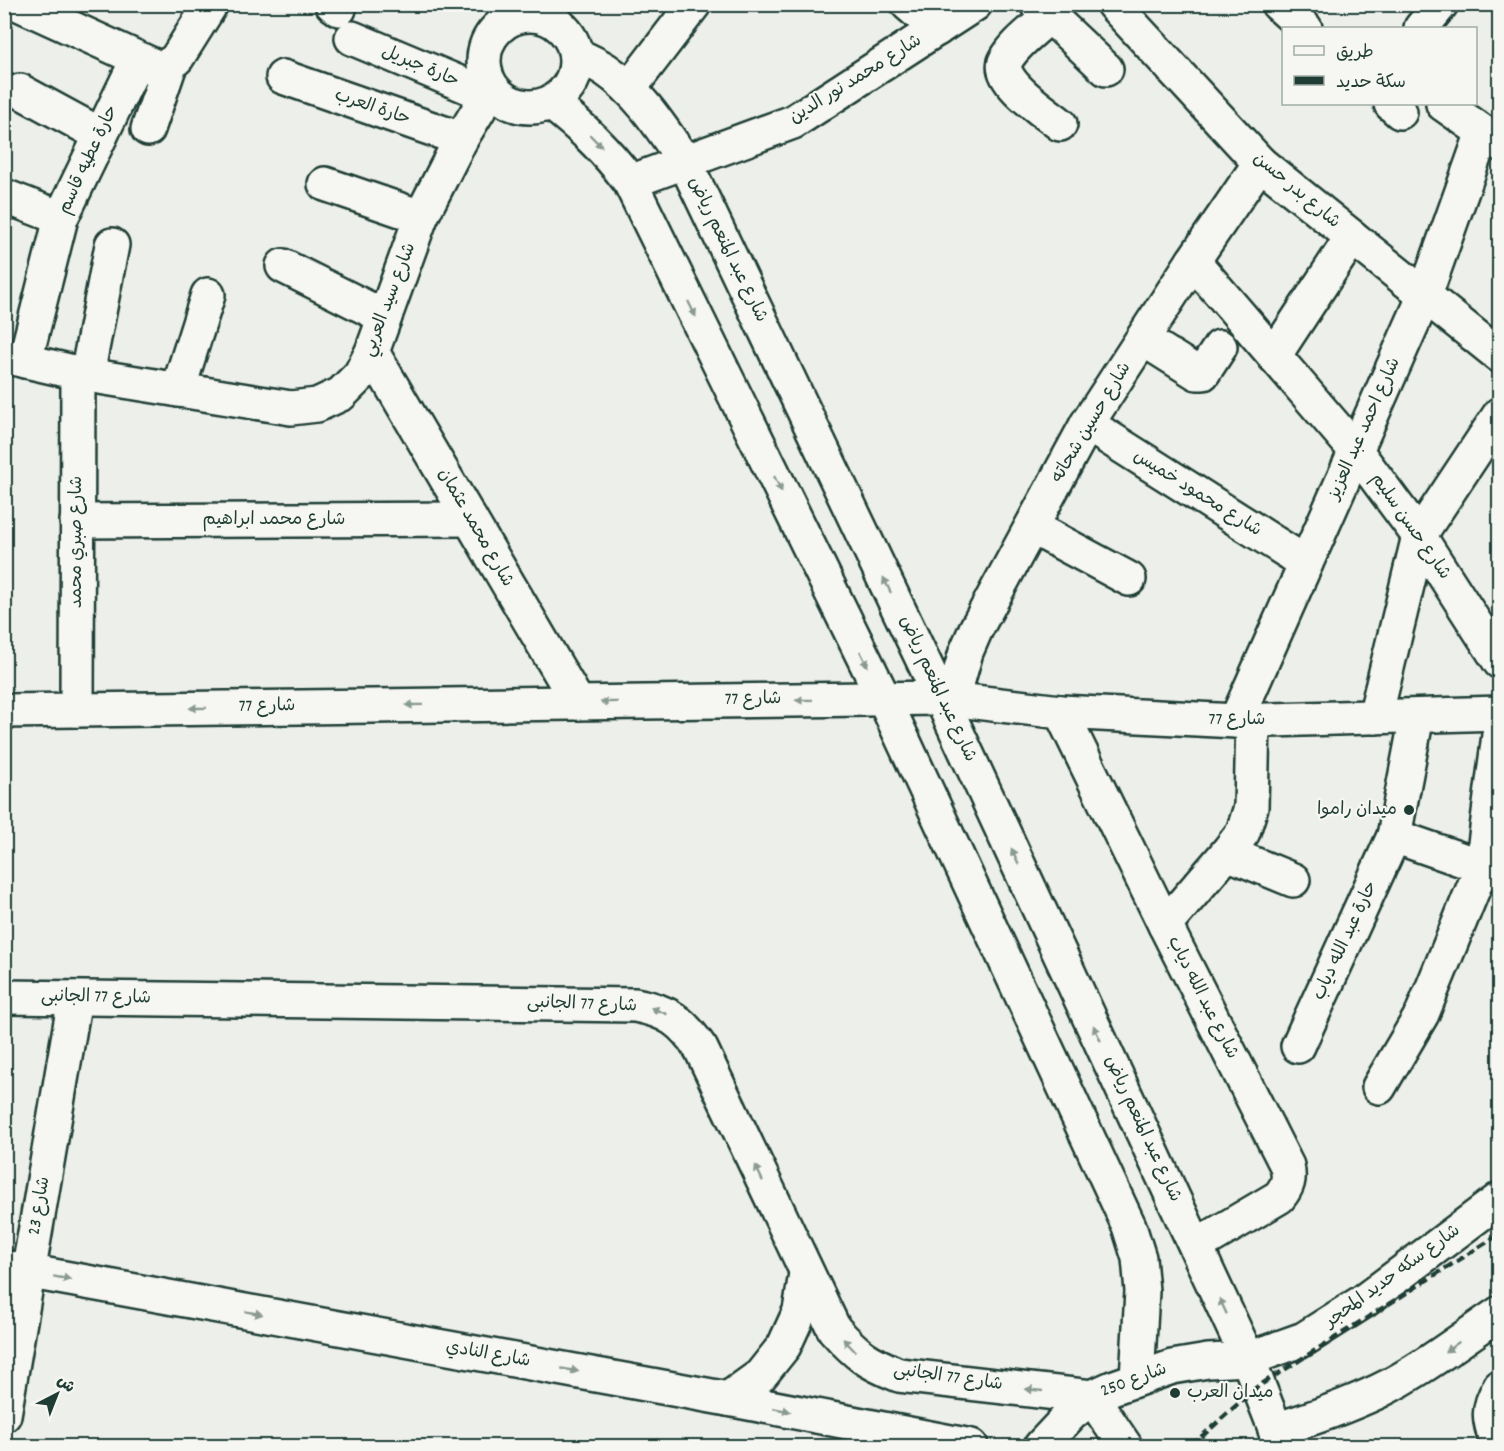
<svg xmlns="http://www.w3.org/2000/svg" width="1504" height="1451" viewBox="0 0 1504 1451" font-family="Dekko,'Playpen Sans Arabic',sans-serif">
<rect width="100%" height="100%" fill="#edefea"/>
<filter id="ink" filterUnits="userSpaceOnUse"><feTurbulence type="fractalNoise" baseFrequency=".0167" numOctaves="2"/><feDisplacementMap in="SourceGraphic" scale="12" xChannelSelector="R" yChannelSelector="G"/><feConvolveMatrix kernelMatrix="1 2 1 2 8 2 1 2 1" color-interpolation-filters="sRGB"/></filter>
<g filter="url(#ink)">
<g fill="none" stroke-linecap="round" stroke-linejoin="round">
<defs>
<g id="minor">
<polyline points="19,4 161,69"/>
<polyline points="332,4 339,9"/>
<polyline points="908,4 937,29"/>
<polyline points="1037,4 1106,69"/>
<polyline points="1113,4 1260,163 1500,356"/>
<polyline points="1278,4 1305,28"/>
<circle cx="530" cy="61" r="46"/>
<path d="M1049,16C1036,29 1015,43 1006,60C995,80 1045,112 1060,124"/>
<polyline points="1421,28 1441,4"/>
<polyline points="352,38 488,95"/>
<path d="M577,55C587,60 597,64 606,70C640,93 662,129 685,162L941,698L1248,1359L1282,1446"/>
<polyline points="283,77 461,139"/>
<polyline points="629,89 694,4"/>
<polyline points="20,91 101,135"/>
<path d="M551,103C583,128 606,150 630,182L884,699L1129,1226L1139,1258L1142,1291L1137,1379"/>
<polyline points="1391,104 1400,112"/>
<polyline points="1443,104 1500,144"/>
<polyline points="148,129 170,65"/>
<polyline points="630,182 793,122 975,4"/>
<polyline points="325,184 421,217"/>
<polyline points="4,196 61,218"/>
<polyline points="1193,261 1356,451 1419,536 1500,662"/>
<polyline points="283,266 385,317"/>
<polyline points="1143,339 1197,373 1203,373 1220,347"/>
<polyline points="372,352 578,703"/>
<polyline points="4,356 87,375 291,408 317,405 341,394 360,375 372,352 421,217 461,139 492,88"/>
<polyline points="1274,356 1352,237"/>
<path d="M25,361L61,218L130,75C146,56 158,78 177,58L211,4"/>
<polyline points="87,375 112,245"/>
<polyline points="178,390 208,295"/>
<polyline points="1087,424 1306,563"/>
<polyline points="77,521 470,519"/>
<polyline points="1032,527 1129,579"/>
<polyline points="953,698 966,652 976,629 1087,424 1193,261 1260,163"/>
<polyline points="77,710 78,373"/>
<polyline points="4,711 941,698 1061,712 1236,721 1500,713"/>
<path d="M1061,712L1165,925L1287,1166C1290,1179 1288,1186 1279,1197L1196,1246"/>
<polyline points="1375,717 1419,536 1500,414"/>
<polyline points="1236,721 1425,295 1483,132"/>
<polyline points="1394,836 1500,873"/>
<polyline points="1227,853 1293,880"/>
<polyline points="1165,925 1227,853 1243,832 1251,807 1253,721"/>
<path d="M4,997L635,1005C668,1011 682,1021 701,1049L834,1329C857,1355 867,1362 899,1375L1092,1397L1125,1446"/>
<polyline points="1298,1046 1394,836 1417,716"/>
<polyline points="1379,1087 1422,1014 1482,867 1500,727"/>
<polyline points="4,1267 728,1399 971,1446"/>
<polyline points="728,1399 760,1376 784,1346 800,1311 806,1273"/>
<polyline points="4,1415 75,998"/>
<path d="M1275,1430C1311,1419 1345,1407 1379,1391C1422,1370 1460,1340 1500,1313"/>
<polyline points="1041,1446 1072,1413 1092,1397 1112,1388 1172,1367 1208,1361 1248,1359 1304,1339 1364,1301 1500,1199"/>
<path d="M1498,1446C1490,1421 1485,1411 1500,1387"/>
</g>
</defs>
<use href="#minor" stroke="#1f3d34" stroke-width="38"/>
<use href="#minor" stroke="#f6f6f2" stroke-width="33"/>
<polyline stroke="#1f3d34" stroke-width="4.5" stroke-dasharray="9 4.5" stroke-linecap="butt" points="1191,1446 1257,1387 1500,1234"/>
</g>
<defs><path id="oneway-solid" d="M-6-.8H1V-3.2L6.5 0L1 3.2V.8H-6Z" transform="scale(1.5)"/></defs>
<g fill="#8a9a93">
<use href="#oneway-solid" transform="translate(596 141) rotate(45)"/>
<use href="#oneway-solid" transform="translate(692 309) rotate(64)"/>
<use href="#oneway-solid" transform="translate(778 484) rotate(64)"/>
<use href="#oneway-solid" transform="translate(887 585) rotate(-116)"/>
<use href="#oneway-solid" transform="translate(864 659) rotate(64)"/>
<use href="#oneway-solid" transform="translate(804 700) rotate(179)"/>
<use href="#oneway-solid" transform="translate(609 702) rotate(179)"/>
<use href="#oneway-solid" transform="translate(414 705) rotate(179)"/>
<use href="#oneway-solid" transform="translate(198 708) rotate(179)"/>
<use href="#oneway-solid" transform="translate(1015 856) rotate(-115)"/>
<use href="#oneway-solid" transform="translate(659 1011) rotate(-158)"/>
<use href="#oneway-solid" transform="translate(1097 1033) rotate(-115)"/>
<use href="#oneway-solid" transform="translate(759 1173) rotate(-115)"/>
<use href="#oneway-solid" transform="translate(62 1278) rotate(10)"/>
<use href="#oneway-solid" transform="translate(1223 1306) rotate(-115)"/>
<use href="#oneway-solid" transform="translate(254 1313) rotate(10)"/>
<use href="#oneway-solid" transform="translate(849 1345) rotate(-134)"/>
<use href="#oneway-solid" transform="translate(1452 1347) rotate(145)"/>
<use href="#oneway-solid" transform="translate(570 1370) rotate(10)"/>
<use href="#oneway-solid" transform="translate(1034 1390) rotate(-174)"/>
<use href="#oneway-solid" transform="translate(782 1410) rotate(11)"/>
</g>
</g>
<g fill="#1f3d34" stroke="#f6f6f2" stroke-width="2">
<circle cx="1409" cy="810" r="6"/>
<circle cx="1175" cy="1393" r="6"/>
</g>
<g text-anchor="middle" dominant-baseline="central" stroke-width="4.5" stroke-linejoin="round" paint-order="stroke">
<g font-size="18" fill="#1f3d34" stroke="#f6f6f2">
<text transform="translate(420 67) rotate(23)">حارة جبريل</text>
<text transform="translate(856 80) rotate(-32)">شارع محمد نور الدين</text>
<text transform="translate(372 108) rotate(19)">حارة العرب</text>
<text transform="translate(89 160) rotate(-65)">حارة عطيه قاسم</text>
<text transform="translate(1296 191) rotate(40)">شارع بدر حسن</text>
<text transform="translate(727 250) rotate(64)">شارع عبد المنعم رياض</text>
<text transform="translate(390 300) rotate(-69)">شارع سيد العربي</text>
<text transform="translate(1092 423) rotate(-59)">شارع حسين شحاته</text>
<text transform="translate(1365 429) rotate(-66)">شارع احمد عبد العزيز</text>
<text transform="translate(1197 494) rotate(32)">شارع محمود خميس</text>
<text x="274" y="520">شارع محمد ابراهيم</text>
<text transform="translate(1410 527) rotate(55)">شارع حسن سليم</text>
<text transform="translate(475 528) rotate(60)">شارع محمد عثمان</text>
<text transform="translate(77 542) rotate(-90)">شارع صبري محمد</text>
<text transform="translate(937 689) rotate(65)">شارع عبد المنعم رياض</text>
<text transform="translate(753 700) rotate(-1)">شارع 77</text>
<text transform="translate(267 707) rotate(-1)">شارع 77</text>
<text x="1237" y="720">شارع 77</text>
<text transform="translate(1346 941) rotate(-65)">حارة عبد الله دياب</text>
<text transform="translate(96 998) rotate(1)">شارع 77 الجانبى</text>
<text transform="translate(1202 998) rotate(63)">شارع عبد الله دياب</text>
<text transform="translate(582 1005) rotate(2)">شارع 77 الجانبى</text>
<text transform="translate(1142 1129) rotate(65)">شارع عبد المنعم رياض</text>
<text transform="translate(40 1206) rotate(-80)">شارع 23</text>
<text transform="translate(1393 1277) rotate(-36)">شارع سكه حديد المحجر</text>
<text transform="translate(488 1355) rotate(10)">شارع النادي</text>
<text transform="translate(948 1378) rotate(8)">شارع 77 الجانبى</text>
<text transform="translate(1134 1381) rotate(-20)">شارع 250</text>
</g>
<g font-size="18" fill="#1f3d34" stroke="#f6f6f2" text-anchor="end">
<text x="1397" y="810">ميدان راموا</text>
<text x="1187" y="1393" text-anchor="start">ميدان العرب</text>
</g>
</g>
<rect width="1504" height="1451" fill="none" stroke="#f6f6f2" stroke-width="24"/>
<rect x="12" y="12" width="1480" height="1427" fill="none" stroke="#1f3d34" stroke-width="2" filter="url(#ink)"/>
<rect x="1282" y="27" width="195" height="78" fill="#f6f6f2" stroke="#a0aca6" stroke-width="1.5"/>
<rect x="1294" y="46" width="30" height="9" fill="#f6f6f2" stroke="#a0aca6" stroke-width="1.5"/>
<text x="1336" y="57" font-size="18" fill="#1f3d34">طريق</text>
<rect x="1294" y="76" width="30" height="9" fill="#1f3d34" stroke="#a0aca6" stroke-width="1.5"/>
<text x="1336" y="87" font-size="18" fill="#1f3d34">سكة حديد</text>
<g transform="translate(57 1394) rotate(42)" stroke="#f6f6f2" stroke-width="4.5" paint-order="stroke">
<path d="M0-4.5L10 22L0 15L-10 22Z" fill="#1f3d34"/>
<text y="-9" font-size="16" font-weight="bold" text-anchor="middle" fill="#1f3d34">ش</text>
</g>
</svg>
